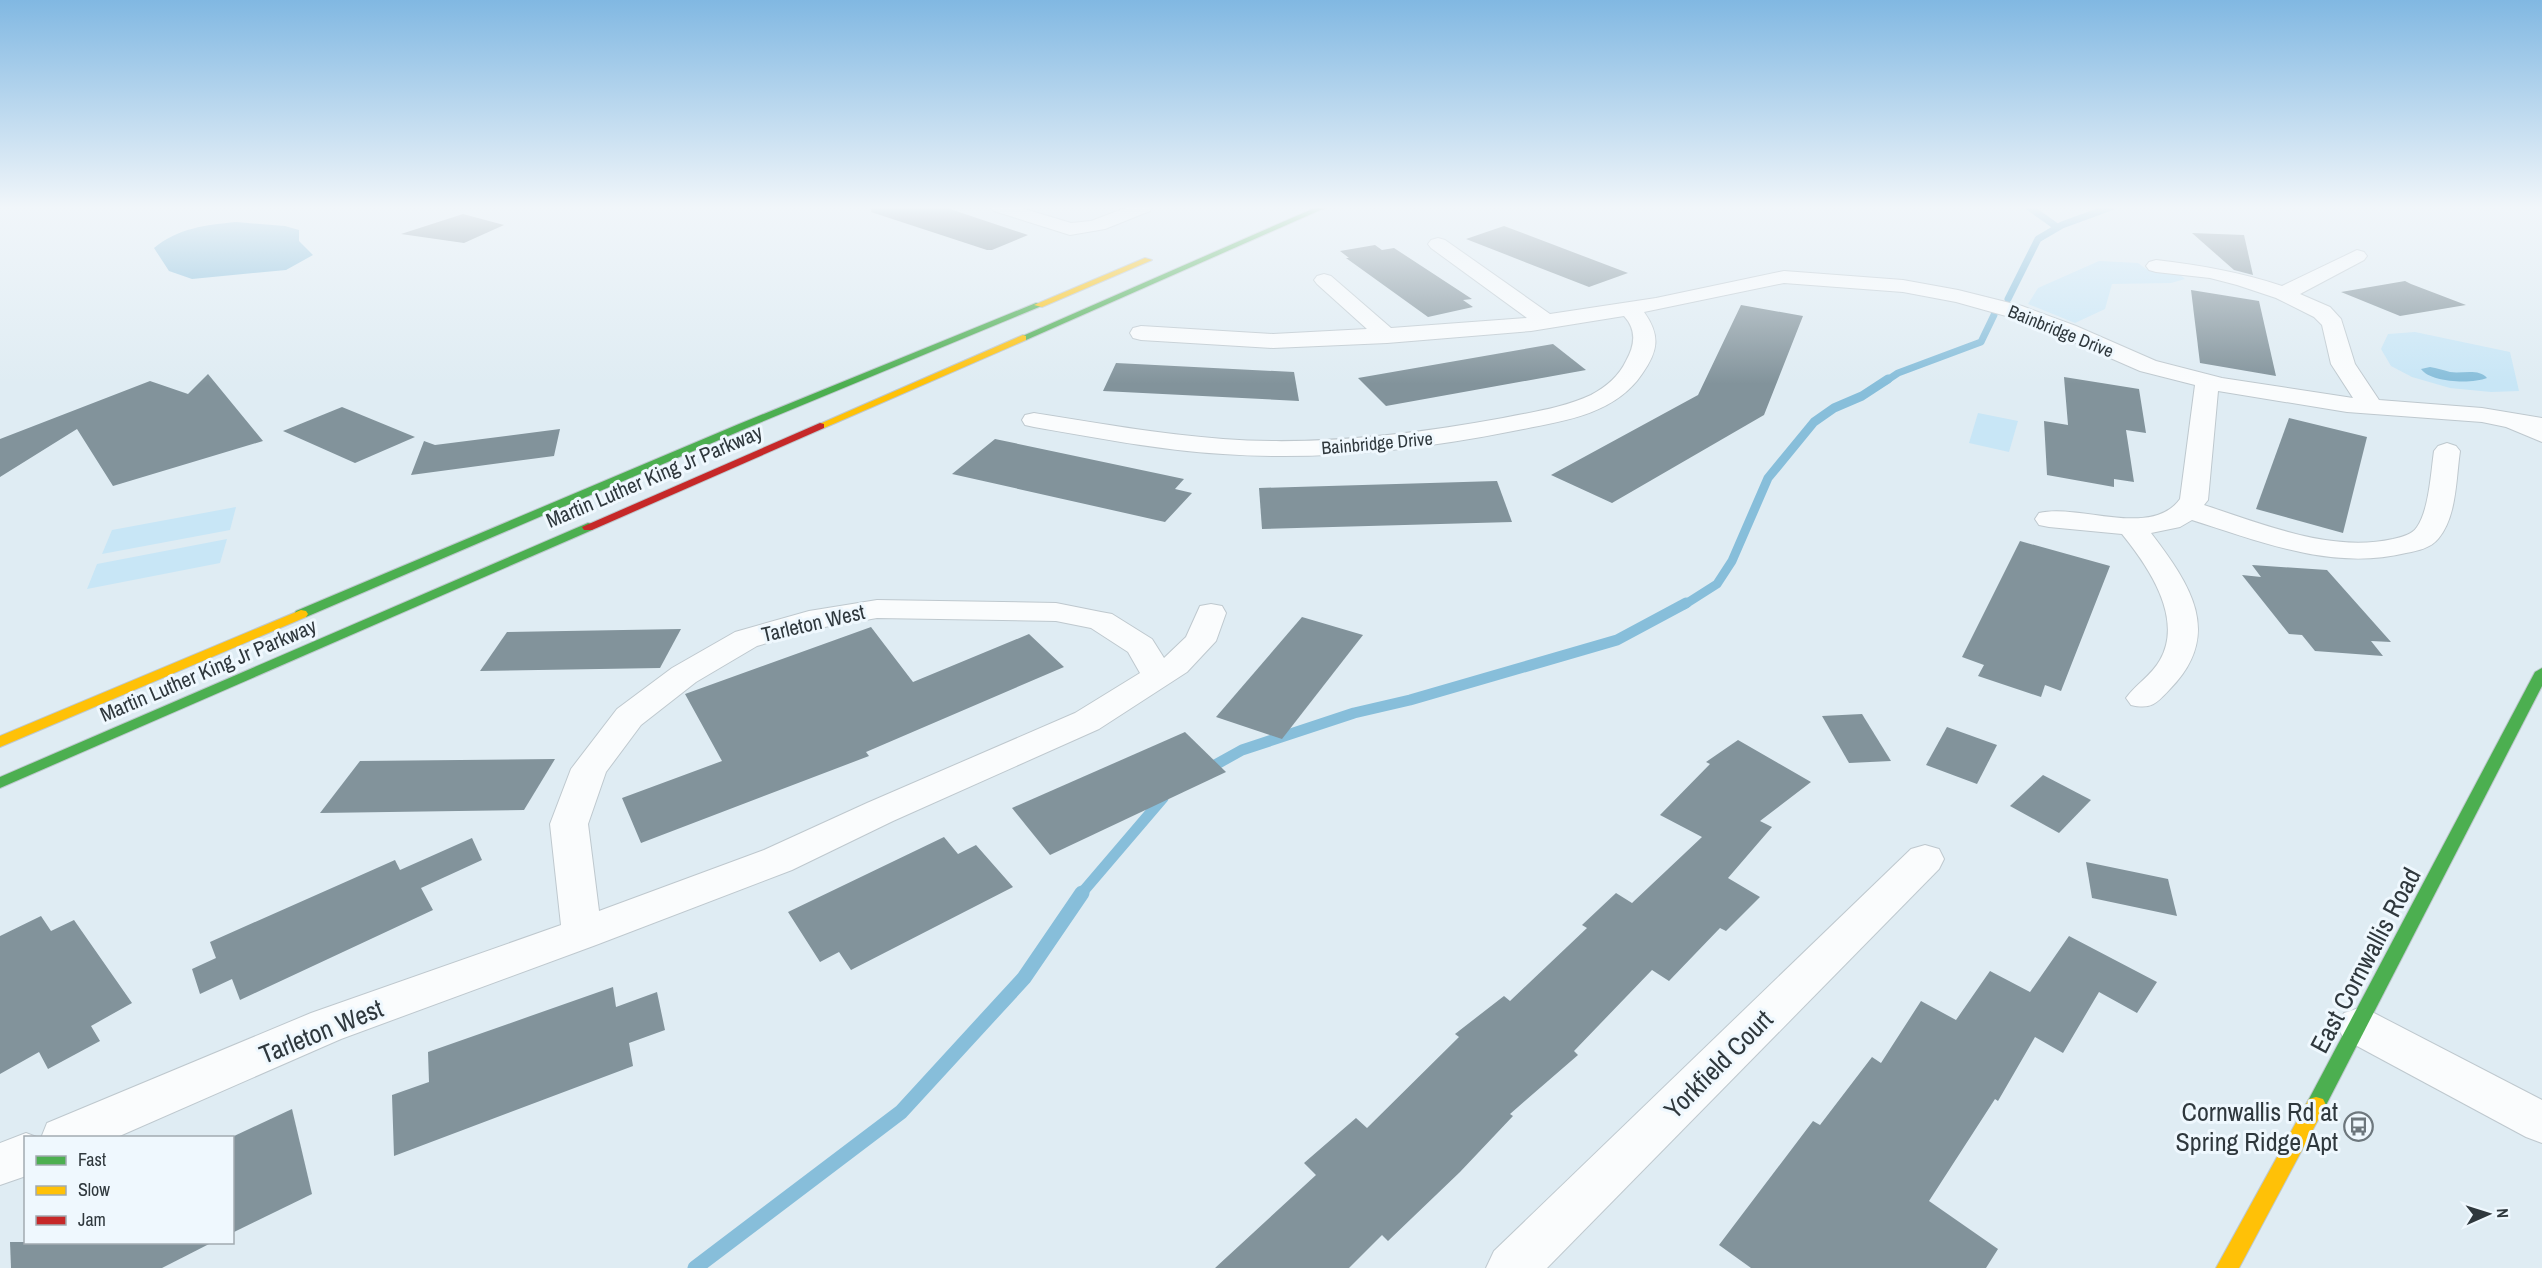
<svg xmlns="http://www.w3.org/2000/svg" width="2542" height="1268" viewBox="0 0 2542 1268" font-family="'Archivo Narrow',sans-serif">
<rect width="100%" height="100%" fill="#dfecf3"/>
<g fill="#c8e6f6">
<polygon points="2099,261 2138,263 2146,269 2177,272 2185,279 2171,283 2112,284 2105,309 2075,323 2028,304 2038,288"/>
<polygon points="2415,332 2510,352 2519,391 2491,392 2450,388 2412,377 2391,366 2381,349 2388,334"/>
<polygon points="1978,413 2018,421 2009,452 1969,443"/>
<polygon points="236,507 230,530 102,554 112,530"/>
<polygon points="227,539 220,563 87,589 97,564"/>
</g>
<g fill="#87beda">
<path d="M236,222L285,226L299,230V241L313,255L286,270L192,279L169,271L154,248C178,228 206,225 236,222Z"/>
<path d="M2430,367C2437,368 2443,370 2450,372C2462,374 2479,368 2487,378C2472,384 2431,383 2421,369Z"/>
</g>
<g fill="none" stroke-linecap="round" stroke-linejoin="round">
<g stroke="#87beda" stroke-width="7">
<polyline points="2029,207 2057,227"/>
<polyline points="2008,299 2038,239 2062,225 2111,207"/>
<polyline points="1886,381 1898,373 1981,342 1994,315"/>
</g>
<polyline stroke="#87beda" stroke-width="9" points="1684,605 1717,584 1732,561 1768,478 1814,422 1834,408 1862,396 1888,379"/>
<g stroke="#87beda" stroke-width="11">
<polyline points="1206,770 1242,750 1354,713 1410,700 1617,640 1686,603"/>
<polyline points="1081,894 1163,798"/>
</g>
<polyline stroke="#87beda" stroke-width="15" points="695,1268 901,1112 1024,978 1082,893"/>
</g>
<g fill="#82939b">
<polygon points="872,207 944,207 1028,235 992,250 987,250 871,212"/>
<polygon points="463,214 504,225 464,243 401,234"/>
<polygon points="1504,226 1628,273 1589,287 1466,239"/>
<polygon points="2192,233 2244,235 2253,275 2234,270"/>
<polygon points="1375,245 1382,250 1394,248 1472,299 1463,300 1473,307 1428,317 1346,258 1349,258 1340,251"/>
<polygon points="2405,281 2411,284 2466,305 2400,316 2341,292"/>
<polygon points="2191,290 2259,301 2276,376 2200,363"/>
<polygon points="1741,305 1803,316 1764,415 1612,503 1551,475 1698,395"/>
<polygon points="1553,344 1586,370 1386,406 1358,378"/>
<polygon points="1116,363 1294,372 1299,401 1103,391"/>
<polygon points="208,374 263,441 113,486 77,429 0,477 0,439 150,381 188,394"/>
<polygon points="2064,377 2139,389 2146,433 2126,430 2134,482 2114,479 2114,487 2047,475 2044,421 2068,425"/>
<polygon points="342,407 415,437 355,463 283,431"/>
<polygon points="2289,418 2367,437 2343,533 2256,509"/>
<polygon points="560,429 554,456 411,475 424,441 435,445"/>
<polygon points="995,439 1184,479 1175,489 1192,493 1165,522 952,474"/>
<polygon points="1497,481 1512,522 1262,529 1259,488"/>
<polygon points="2020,541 2110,566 2061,691 2045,685 2041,697 1978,676 1984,665 1962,657"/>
<polygon points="2252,565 2327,570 2391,642 2371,641 2383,656 2315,651 2302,635 2289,634 2242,575 2261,577"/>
<polygon points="1302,617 1363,635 1282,739 1216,717"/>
<polygon points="871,627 913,682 1029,634 1064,667 866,752 869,756 641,843 622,798 722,761 685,694"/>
<polygon points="681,629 660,668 480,671 507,632"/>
<polygon points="1862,714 1891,761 1849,763 1822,716"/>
<polygon points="1947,727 1997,745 1977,784 1926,765"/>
<polygon points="1185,732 1226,772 1050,855 1012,808"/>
<polygon points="1738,740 1811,782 1760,821 1772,827 1728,878 1760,897 1726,931 1720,928 1669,981 1652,970 1574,1051 1578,1055 1510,1114 1513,1116 1460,1172 1388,1241 1382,1235 1349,1268 1215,1268 1316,1175 1304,1163 1356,1118 1367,1128 1459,1037 1455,1034 1504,996 1510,1001 1587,928 1582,925 1616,893 1632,903 1702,837 1660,815 1710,764 1706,762"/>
<polygon points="555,759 524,810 320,813 360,761"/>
<polygon points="2043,775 2091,800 2059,833 2010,806"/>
<polygon points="944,837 958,854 976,845 1013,887 851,970 839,952 820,962 788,912"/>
<polygon points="472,838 482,860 421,888 433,910 240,1000 232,979 200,994 192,969 216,958 210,942 395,860 400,870"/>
<polygon points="2086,862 2168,879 2177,916 2092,898"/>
<polygon points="41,916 51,931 74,920 132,1003 91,1026 100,1041 48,1069 39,1052 0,1074 0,936"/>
<polygon points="2069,936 2157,982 2137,1013 2099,992 2063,1053 2035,1037 1998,1101 1995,1099 1929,1201 1998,1249 1986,1268 1751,1268 1719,1245 1813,1121 1820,1125 1872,1057 1881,1063 1921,1001 1956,1020 1990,971 2030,992"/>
<polygon points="613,987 616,1007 657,992 665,1030 629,1043 633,1066 394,1156 392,1095 429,1082 428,1052"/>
<polygon points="292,1109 312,1194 232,1233 232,1137"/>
<polygon points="10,1242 213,1242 162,1268 11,1268"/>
</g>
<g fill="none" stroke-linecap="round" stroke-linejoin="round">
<defs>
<g id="street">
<polygon points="991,207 1018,207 1071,223 1091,221 1128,207 1153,207 1150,211 1105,229 1070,235 994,211"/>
<path d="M1438,238L1445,240L1550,314L1656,298L1784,271L1903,280L1958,290L2022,306L2076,326L2156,361L2222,378L2353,398L2331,364L2322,325L2314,317L2276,298L2237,285L2210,278L2156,272L2149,270L2146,266L2149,262L2156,260C2200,265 2240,272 2282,286L2357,250L2364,252L2367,256L2364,260L2300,294L2330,307L2341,319L2355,364L2379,400L2482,408L2542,418V442L2506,427L2482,422L2347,412L2218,391L2208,500L2204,505C2263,524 2330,553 2393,539C2401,537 2412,535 2417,527C2429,510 2431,472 2434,451L2438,446L2447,443L2456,446L2460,451C2456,478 2457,517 2438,539C2431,548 2417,551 2406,553C2333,571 2261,542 2192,520L2180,527L2151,533C2190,584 2224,634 2170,689C2157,703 2151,710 2131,705L2126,698C2136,684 2152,675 2160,660C2184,618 2148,566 2122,534L2049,527L2039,525L2035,519L2039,513C2079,503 2151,539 2180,499L2195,385L2140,371L2060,336L2006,316L1956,302L1903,292L1784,283L1644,312C1661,336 1658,351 1642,374C1614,416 1558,422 1513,431C1418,450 1320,461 1223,454C1159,450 1097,438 1034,427L1025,425L1022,420L1025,415L1034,413C1097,423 1159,434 1223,439C1316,446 1411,435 1503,418C1532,412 1563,408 1591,395C1606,387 1619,376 1626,361C1635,345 1637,330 1624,316L1531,331L1387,343L1273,348L1141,340L1133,338L1130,333L1133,328L1141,326L1273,334L1367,329L1317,284L1314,280L1317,276L1324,274L1331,276L1391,328L1527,318L1431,248L1428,244L1431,240Z"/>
<path d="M877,600L1056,603L1101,612L1112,614L1152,639L1164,658L1186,637L1200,606L1211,604L1222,606L1226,613L1216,641L1187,672L1099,729L893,821L792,870L596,945L341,1039L115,1138H41L47,1123L311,1013L561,925L550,824L571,769L617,709L672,668L735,632L809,611ZM877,618L1056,621L1091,628L1128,652L1140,673L1075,713L867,803L764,850L599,911L588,824L606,772L641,725L696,682L757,646L813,629Z"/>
<polygon points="1925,845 1939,849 1944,859 1939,869 1547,1268 1486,1268 1494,1251 1911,849"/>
<polygon points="2359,1008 2374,1013 2542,1100 2542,1143 2526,1137 2344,1039 2337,1026 2344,1013"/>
<polygon points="26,1133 39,1138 26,1138 26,1176 0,1185 0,1143"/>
</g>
<g id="fast">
<polygon points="1317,207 1327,207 1026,340 1018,338"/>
<polygon points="1036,303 1044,305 747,428 306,617 296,617 294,614 296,611 739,424"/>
<polygon points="588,523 592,524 594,527 592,530 0,788 0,777"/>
<polygon points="2542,668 2542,686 2323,1111 2316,1113 2309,1111 2306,1105 2309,1099 2535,672"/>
</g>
<g id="slow">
<polygon points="1145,258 1152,260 1042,307 1034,305"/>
<polygon points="1023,335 1026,336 1026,340 824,428 816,428 815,426"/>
<polygon points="301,610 306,611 308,614 306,617 0,747 0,736"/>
<polygon points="2316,1097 2323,1099 2326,1105 2239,1268 2216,1268 2309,1099"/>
</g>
<polygon id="jam" points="820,423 824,424 824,428 592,530 584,530 582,527"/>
</defs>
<use href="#street" stroke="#bec8ce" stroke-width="2"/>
<use href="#fast" stroke="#bec8ce" stroke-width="2"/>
<use href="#slow" stroke="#bec8ce" stroke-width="2"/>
<use href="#jam" stroke="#bec8ce" stroke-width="2"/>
<use href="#street" fill="#fafcfd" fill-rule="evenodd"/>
<use href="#fast" fill="#4caf50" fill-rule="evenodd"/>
<use href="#slow" fill="#ffc107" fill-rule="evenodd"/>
<use href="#jam" fill="#c62828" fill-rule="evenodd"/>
</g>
<linearGradient id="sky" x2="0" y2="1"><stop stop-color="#81b8e2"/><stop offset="0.54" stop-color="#f1f6fa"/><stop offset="1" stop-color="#f1f6fa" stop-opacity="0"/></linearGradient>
<rect width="2542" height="384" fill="url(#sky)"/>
<defs>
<symbol id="bus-ring" viewBox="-11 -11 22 22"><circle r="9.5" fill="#eff8fe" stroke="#6d777d" stroke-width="1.5"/><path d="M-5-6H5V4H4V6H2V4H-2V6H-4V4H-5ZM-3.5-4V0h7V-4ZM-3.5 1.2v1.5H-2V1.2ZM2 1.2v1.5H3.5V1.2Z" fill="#6d777d"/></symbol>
</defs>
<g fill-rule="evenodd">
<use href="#bus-ring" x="2342" y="1110" width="33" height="33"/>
</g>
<g text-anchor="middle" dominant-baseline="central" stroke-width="6" stroke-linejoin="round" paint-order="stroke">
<g font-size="18" fill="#2f383d" stroke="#eff8fe">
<text transform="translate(2061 331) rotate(22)">Bainbridge Drive</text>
<text transform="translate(1377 443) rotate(-5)">Bainbridge Drive</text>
</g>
<g font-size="21" fill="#2f383d" stroke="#eff8fe">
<text transform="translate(654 476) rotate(-23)">Martin Luther King Jr Parkway</text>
<text transform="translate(813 623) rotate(-13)">Tarleton West</text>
<text transform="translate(208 670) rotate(-23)">Martin Luther King Jr Parkway</text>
</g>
<g font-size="26" fill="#2f383d" stroke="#eff8fe">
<text transform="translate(2365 960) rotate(-62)">East Cornwallis Road</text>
<text transform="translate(321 1031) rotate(-22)">Tarleton West</text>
<text transform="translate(1718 1064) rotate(-45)">Yorkfield Court</text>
</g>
<g font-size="26" fill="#2f383d" stroke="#eff8fe" text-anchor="end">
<text x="2338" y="1111">Cornwallis Rd at<tspan x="2338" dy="30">Spring Ridge Apt</tspan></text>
</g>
</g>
<rect x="24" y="1136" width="210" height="108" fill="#eff8fe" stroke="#a2abb1" stroke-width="1.5"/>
<rect x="36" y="1156" width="30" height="9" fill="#4caf50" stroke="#a2abb1" stroke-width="1.5"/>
<text x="78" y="1166" font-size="18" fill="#2f383d">Fast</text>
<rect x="36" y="1186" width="30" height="9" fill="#ffc107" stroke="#a2abb1" stroke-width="1.5"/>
<text x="78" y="1196" font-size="18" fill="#2f383d">Slow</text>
<rect x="36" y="1216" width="30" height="9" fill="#c62828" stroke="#a2abb1" stroke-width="1.5"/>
<text x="78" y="1226" font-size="18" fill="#2f383d">Jam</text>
<g transform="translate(2488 1214) rotate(87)" stroke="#eff8fe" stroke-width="4.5" paint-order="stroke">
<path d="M0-4.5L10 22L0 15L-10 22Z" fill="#2f383d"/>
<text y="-9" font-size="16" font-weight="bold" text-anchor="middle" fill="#2f383d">N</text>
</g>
</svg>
